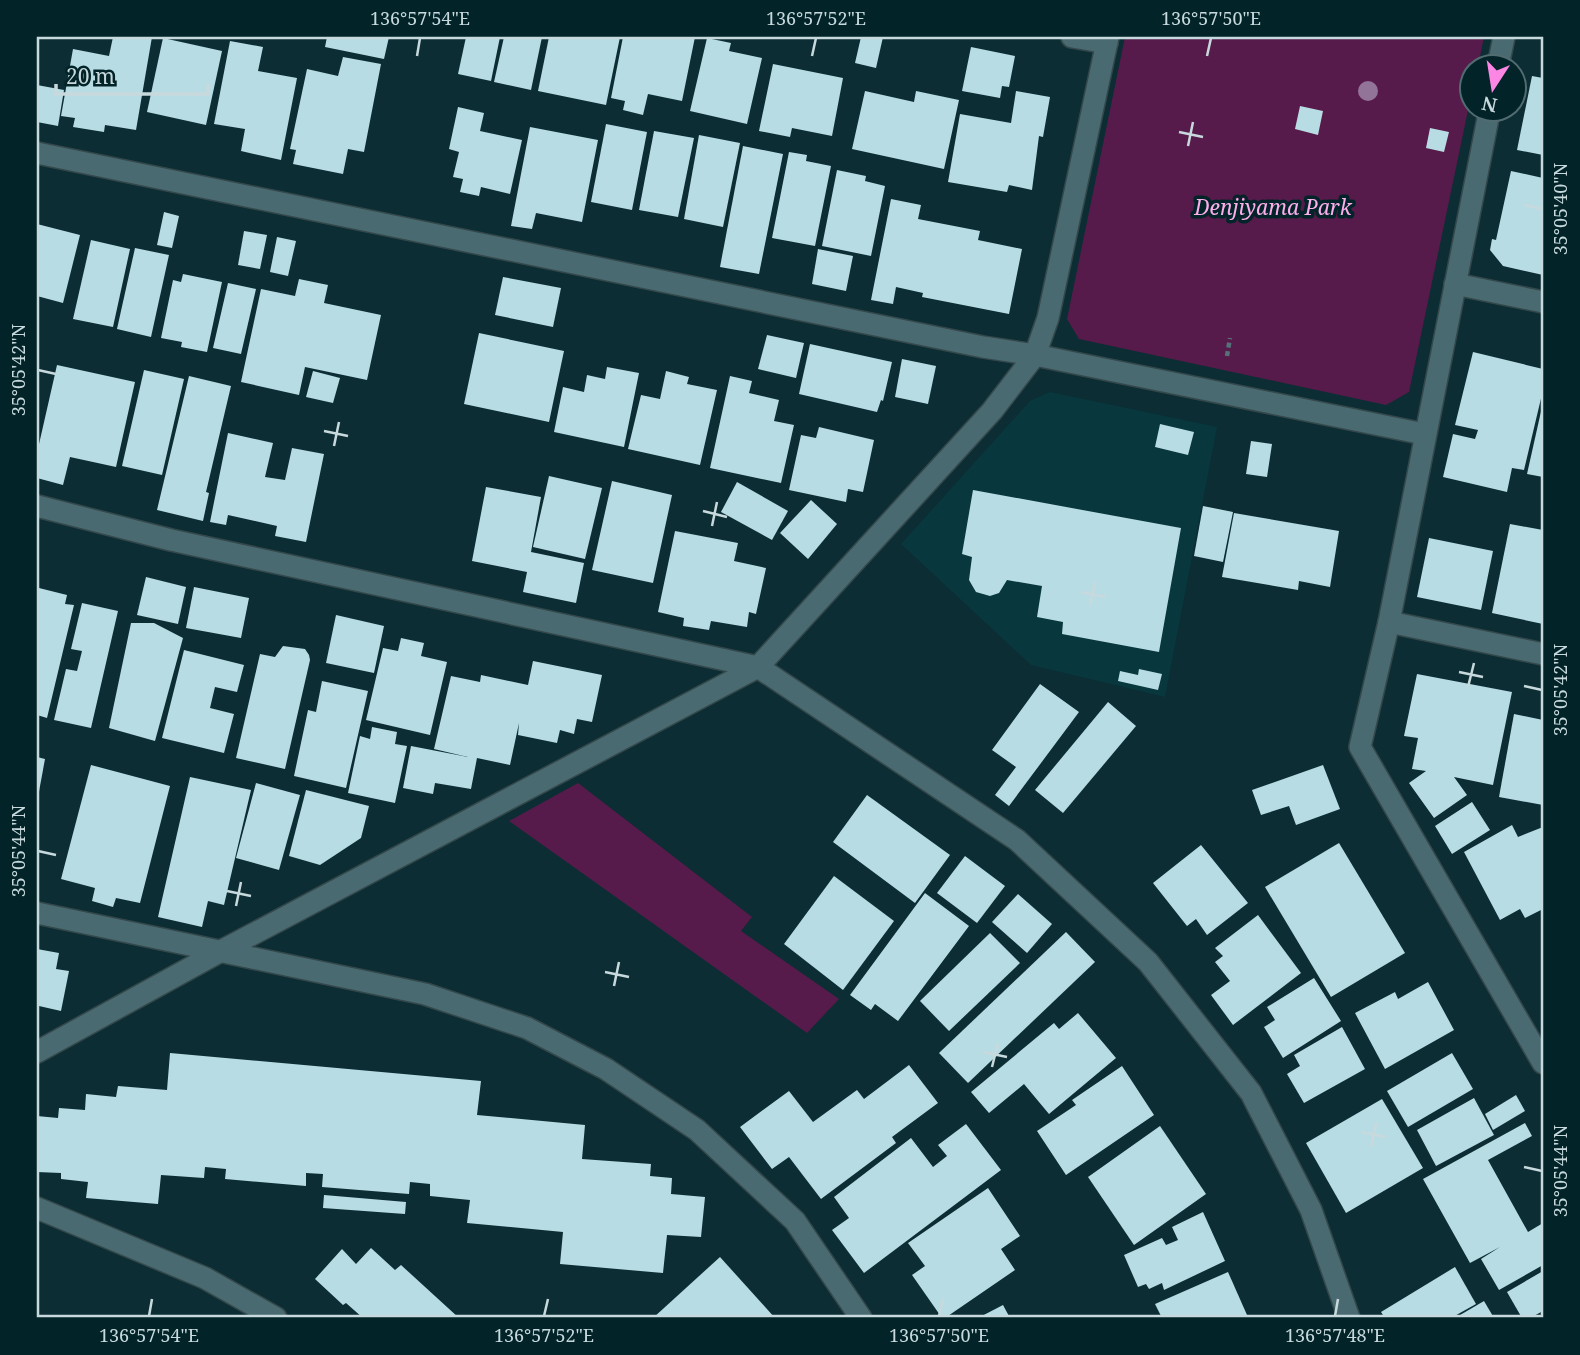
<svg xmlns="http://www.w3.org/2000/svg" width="1580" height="1355" viewBox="0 0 1580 1355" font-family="'Noto Serif',serif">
<rect width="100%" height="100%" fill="#0c2d33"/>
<polygon fill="#08373e" points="1050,392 1217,427 1165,697 1031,665 901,544 1030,401"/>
<g fill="#561b4b">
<polygon points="1125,37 1484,37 1478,66 1472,66 1471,96 1409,392 1386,405 1079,339 1067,319"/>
<polygon points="578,783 752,917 741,931 839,999 807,1033 509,821"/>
</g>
<g fill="#b8dce3">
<polygon points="113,37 152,37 136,130 105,125 104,132 73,127 75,118 61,116 73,49 109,56"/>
<polygon points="327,37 389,37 384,59 325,47"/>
<polygon points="466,37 500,37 491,81 458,74"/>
<polygon points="504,37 542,37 531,90 494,82"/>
<polygon points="549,37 620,37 606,105 538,91"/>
<polygon points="623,37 695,37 682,101 648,94 643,115 623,110 625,101 611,98"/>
<polygon points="861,37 883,37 876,68 855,63"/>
<polygon points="163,38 222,51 206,125 147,112"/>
<polygon points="707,38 731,43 729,51 762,58 747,124 690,111"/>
<polygon points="230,41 263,47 258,71 297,78 281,160 241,151 245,129 214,124"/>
<polygon points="971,47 1015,56 1009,87 1002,86 1000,98 962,91"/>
<polygon points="343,57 381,64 364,152 348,149 343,174 293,164 296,150 290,149 307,69 338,76"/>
<polygon points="773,64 843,78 832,136 792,128 790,137 759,131"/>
<polygon points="1532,76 1543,78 1543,155 1517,150"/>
<polygon points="37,85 64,90 58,126 37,122"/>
<polygon points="865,91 914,102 916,91 959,100 944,169 852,149"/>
<polygon points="1016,91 1050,97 1043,137 1039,136 1032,190 1009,185 1007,192 948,182 960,114 1011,123"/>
<polygon points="1300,106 1323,111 1318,135 1295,129"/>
<polygon points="458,107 484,113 480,131 522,140 510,194 481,187 479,196 460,192 463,179 453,177 459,152 449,149"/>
<polygon points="606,124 647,132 632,210 591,202"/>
<polygon points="530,127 598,140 582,222 536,213 532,229 511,226"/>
<polygon points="1430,128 1449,132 1444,152 1426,148"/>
<polygon points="654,131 694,138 678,217 639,210"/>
<polygon points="699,135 740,143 723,227 684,219"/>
<polygon points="743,146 783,154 759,274 720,267"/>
<polygon points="789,152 807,155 806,161 831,166 815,246 772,238"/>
<polygon points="837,170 866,176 865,181 885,186 871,256 822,246"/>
<polygon points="1511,171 1543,178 1543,275 1503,266 1490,250 1492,239 1496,240"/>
<polygon points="891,199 921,205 918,219 980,231 978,240 1022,249 1009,314 922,297 923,293 896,287 893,304 871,300"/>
<polygon points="164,212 179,216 172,248 157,245"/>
<polygon points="37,224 80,235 63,303 37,296"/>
<polygon points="244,231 267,235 260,269 238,265"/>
<polygon points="277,237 296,241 288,276 270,272"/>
<polygon points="91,240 130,249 113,327 73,319"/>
<polygon points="135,248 169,255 151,337 117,329"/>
<polygon points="818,249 853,256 846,291 812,284"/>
<polygon points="183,274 222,282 207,352 181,347 182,342 161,338 173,280 181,282"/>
<polygon points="503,277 561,288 553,327 495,315"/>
<polygon points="299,279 328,285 324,303 381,315 367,380 305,367 299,395 241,382 261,289 295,296"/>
<polygon points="228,283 256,289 241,354 213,348"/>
<polygon points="479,333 564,351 549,422 464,404"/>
<polygon points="767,335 804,343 796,378 758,369"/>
<polygon points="810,344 892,362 883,401 881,400 877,412 799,394"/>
<polygon points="1473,352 1543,369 1543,390 1524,470 1512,468 1507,492 1443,477 1453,434 1475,439 1478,430 1455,425"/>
<polygon points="902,359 936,366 928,404 895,397"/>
<polygon points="57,365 135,382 116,467 70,457 63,485 37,478 37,453"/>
<polygon points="607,367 639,373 624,447 554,432 563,387 584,392 587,375 605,379"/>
<polygon points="144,370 184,379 162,475 122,466"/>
<polygon points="313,371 340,378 333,403 306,397"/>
<polygon points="666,371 689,377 687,384 717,390 700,465 628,449 641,395 660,399"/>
<polygon points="189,376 231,386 206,492 209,493 203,521 157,510"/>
<polygon points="730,376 752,381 749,393 779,400 774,421 794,425 781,483 710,468"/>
<polygon points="1542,407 1543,407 1543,477 1527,474"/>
<polygon points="1160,424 1194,432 1188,455 1155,447"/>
<polygon points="819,427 874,440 863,492 848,489 846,502 789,490 801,435 816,438"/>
<polygon points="228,433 273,443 265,477 285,480 292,448 324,454 306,542 275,536 277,526 228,515 226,525 210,522"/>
<polygon points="1251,441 1272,444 1267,477 1246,474"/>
<polygon points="549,476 602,488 585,559 533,547"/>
<polygon points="612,481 672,495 653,583 592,570"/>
<polygon points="737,482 788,511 772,540 721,512"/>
<polygon points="486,487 541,497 531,552 584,563 576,603 523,592 527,572 472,561"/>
<polygon points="973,490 1181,528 1159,652 1062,634 1063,622 1037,617 1042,586 1007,580 999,593 990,596 976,592 969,580 972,557 962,554"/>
<polygon points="811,500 837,524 808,559 780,533"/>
<polygon points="1203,506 1233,512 1223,562 1194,556"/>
<polygon points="1234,513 1339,531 1330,587 1299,581 1298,590 1222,577"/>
<polygon points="1510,524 1543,530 1543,624 1492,613"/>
<polygon points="675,531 738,543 734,561 766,568 756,614 749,612 747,627 711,621 709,630 683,626 684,618 658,612"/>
<polygon points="1429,538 1493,551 1481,610 1417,597"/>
<polygon points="146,577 186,587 178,624 137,615"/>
<polygon points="194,587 249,598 241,638 186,628"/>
<polygon points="39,588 67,595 65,604 74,605 47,718 37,715 37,597"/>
<polygon points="82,603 118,611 91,728 54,720 66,669 77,671 82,651 71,649"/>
<polygon points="336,615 384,626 374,673 326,663"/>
<polygon points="131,623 154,623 183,638 155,741 109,728"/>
<polygon points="401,638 424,643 421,656 447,662 430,735 366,720 383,648 398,651"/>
<polygon points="283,646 305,649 309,655 310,660 285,769 236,758 260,654 275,657"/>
<polygon points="184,650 244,665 237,692 215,687 210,708 234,714 224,753 162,738"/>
<polygon points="533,661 602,675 592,722 577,719 574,734 560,730 557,743 518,735 519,723 510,765 477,758 471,789 435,783 433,794 403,788 411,746 468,757 434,749 451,676 480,682 481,675 528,685"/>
<polygon points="1139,669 1162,674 1158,690 1118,681 1120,671 1138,675"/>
<polygon points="1417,674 1512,692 1493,785 1454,777 1467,795 1434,818 1409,783 1426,771 1412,769 1418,738 1404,736"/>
<polygon points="322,681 368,691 346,788 294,776 308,710 316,712"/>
<polygon points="1040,684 1079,712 1009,806 995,795 1016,767 992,750"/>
<polygon points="1108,702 1136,726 1063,813 1035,790"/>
<polygon points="1514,714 1543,720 1543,805 1499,797"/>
<polygon points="372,727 397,732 395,744 407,746 395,803 348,793 360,736 370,739"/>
<polygon points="37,757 45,759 38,797 37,797"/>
<polygon points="91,765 170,786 140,903 116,898 113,907 92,901 95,888 61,879"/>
<polygon points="1323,765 1340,809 1296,825 1289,806 1261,815 1252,790"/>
<polygon points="190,777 251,790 224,905 208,901 202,927 158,917"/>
<polygon points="256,783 300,795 279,870 236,858"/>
<polygon points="306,790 369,806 361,838 320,865 289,856"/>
<polygon points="867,795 950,855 915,903 833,842"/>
<polygon points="1472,802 1490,830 1452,854 1435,826"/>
<polygon points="1512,825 1518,837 1543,827 1543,909 1525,918 1520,909 1500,920 1464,852"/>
<polygon points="1339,843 1405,953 1331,997 1265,887"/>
<polygon points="1201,845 1248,903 1207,935 1196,919 1187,926 1153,883"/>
<polygon points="965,856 1005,886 977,923 937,893"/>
<polygon points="834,876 894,921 843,990 784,944"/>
<polygon points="925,893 969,926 898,1021 875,1004 871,1010 850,995"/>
<polygon points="1018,894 1052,924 1027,953 992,922"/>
<polygon points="1258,915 1301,973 1233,1025 1211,995 1230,981 1215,962 1223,956 1215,948"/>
<polygon points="1066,932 1095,962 968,1083 939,1053"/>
<polygon points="990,933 1020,963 949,1031 920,1001"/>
<polygon points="37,949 59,953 56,969 69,971 61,1011 39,1006 37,1011"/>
<polygon points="1314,978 1341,1021 1283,1058 1264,1027 1275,1020 1267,1007"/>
<polygon points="1428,982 1454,1030 1385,1069 1355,1013 1395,992 1398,999"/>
<polygon points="1078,1013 1116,1058 1049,1114 1024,1084 989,1113 971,1092 1054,1023 1059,1029"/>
<polygon points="1342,1027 1365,1069 1304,1103 1287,1074 1300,1066 1294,1055"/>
<polygon points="170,1053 481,1081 477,1115 585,1125 582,1159 651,1164 650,1176 672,1178 671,1194 705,1197 701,1237 667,1235 663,1273 560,1264 563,1232 467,1223 470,1200 430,1196 430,1184 410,1182 409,1194 322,1187 323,1174 306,1173 306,1186 225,1179 226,1169 205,1167 204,1178 161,1175 158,1204 86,1198 88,1182 61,1179 61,1173 37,1172 37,1116 58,1118 59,1108 85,1110 86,1094 116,1097 118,1086 167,1090"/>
<polygon points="1452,1053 1473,1089 1408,1127 1387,1091"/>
<polygon points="909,1065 938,1103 892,1137 896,1143 821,1199 789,1157 772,1169 740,1127 789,1091 813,1122 857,1090 864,1099"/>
<polygon points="1122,1066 1154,1115 1066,1175 1037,1131 1076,1105 1072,1100"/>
<polygon points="1516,1095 1525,1111 1493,1130 1485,1114"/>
<polygon points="1474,1098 1494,1135 1436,1166 1417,1130"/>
<polygon points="1382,1099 1423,1168 1346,1213 1306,1143"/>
<polygon points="1525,1123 1532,1136 1488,1160 1528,1232 1543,1223 1543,1265 1499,1290 1481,1259 1500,1247 1470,1263 1423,1179"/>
<polygon points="966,1124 1001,1170 864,1273 832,1230 849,1218 834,1197 911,1138 933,1167 947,1156 938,1145"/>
<polygon points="1160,1126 1206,1194 1134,1245 1088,1177"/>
<polygon points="988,1188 1020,1236 1001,1249 1015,1270 945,1318 942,1318 912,1275 925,1266 908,1243"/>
<polygon points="324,1195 406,1202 405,1214 323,1208"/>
<polygon points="1203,1212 1225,1261 1164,1290 1162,1283 1149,1289 1146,1284 1138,1287 1124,1255 1162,1238 1166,1245 1178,1240 1172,1227"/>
<polygon points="371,1248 395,1270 401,1265 459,1318 363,1318 346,1303 343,1305 315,1279 342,1249 356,1264"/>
<polygon points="720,1257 775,1318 653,1318"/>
<polygon points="1455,1267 1476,1304 1451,1318 1385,1318 1381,1312"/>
<polygon points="1543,1271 1543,1311 1530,1318 1522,1318 1507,1292"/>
<polygon points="1228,1272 1247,1315 1240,1318 1162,1318 1155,1304"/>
<polygon points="1484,1301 1494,1318 1455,1318"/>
<polygon points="1003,1305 1010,1318 978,1318"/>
</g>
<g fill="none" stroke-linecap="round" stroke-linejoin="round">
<defs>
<g id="minor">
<polyline points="1072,37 1107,43"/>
<polyline points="1498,66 1504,37"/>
<polyline points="1490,108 1389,622 1360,747 1543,1063"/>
<polyline points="37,153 983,347 1035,355 1424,434"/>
<polyline points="1455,284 1543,302"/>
<polyline points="37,506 171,540 758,667 1017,840 1148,962 1251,1093 1311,1210 1349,1318"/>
<polyline points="1389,622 1543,654"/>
<polyline points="37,913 425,994 527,1028 606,1069 697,1130 795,1221 861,1318"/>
<polyline points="37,1052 221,951 758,667 992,411 1035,355 1048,318 1108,37"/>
<polyline points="37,1208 205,1278 276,1318"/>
</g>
</defs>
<use href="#minor" stroke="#34484c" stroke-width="24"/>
<polyline stroke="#567177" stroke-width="4.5" stroke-dasharray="5 3.5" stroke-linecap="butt" points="1227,356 1230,338"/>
<use href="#minor" stroke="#496a71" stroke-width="21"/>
</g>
<circle fill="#917498" cx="1368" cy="91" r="10"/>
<path fill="none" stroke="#c7d9dd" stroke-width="2.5" d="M417,56L420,38M812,56L816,38M1207,56L1211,38M1179,132L1203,137M1188,146L1193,122M1524,205L1542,209M38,370L56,374M324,431L348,436M334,446L339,422M703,511L727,517M712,526L717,502M1081,592L1105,597M1090,606L1095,582M1459,672L1483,677M1524,686L1542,690M1468,687L1474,663M38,851L56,855M227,891L251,896M236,906L241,882M605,972L629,977M614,986L619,962M983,1052L1007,1057M992,1067L998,1043M1361,1132L1385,1137M1371,1147L1376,1123M1524,1167L1542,1171M149,1316L152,1299M544,1316L548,1299M939,1316L943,1299M1335,1316L1338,1299"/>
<g text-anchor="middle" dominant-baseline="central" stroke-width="7" stroke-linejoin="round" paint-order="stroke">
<g font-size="21" font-style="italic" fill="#feaeeb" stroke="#022429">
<text x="1273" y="207">Denjiyama Park</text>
</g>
</g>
<rect width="1580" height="1355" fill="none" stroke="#022429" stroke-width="77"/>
<g transform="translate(1493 88) rotate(192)"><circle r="33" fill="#022429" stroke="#516c71" stroke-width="2"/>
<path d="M0-5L12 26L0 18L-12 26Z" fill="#fc86e4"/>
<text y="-10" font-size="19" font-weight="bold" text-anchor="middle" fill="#c7d9dd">N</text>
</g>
<path d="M56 84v10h152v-10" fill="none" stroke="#c7d9dd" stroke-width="3.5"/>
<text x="66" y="84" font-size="21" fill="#c7d9dd" stroke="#022429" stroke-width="5" paint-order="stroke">20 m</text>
<rect x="38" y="38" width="1504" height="1278" fill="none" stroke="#c7d9dd" stroke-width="2.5"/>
<g font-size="18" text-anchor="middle" fill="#c7d9dd">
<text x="420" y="25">136°57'54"E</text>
<text x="816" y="25">136°57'52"E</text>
<text x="1211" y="25">136°57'50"E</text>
<text transform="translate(1561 209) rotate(-90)" y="6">35°05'40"N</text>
<text transform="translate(19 370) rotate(-90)" y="6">35°05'42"N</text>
<text transform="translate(1561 690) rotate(-90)" y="6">35°05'42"N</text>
<text transform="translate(19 851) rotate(-90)" y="6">35°05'44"N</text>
<text transform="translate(1561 1171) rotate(-90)" y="6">35°05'44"N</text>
<text x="149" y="1342">136°57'54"E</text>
<text x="544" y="1342">136°57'52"E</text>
<text x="939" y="1342">136°57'50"E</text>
<text x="1335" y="1342">136°57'48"E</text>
</g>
</svg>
